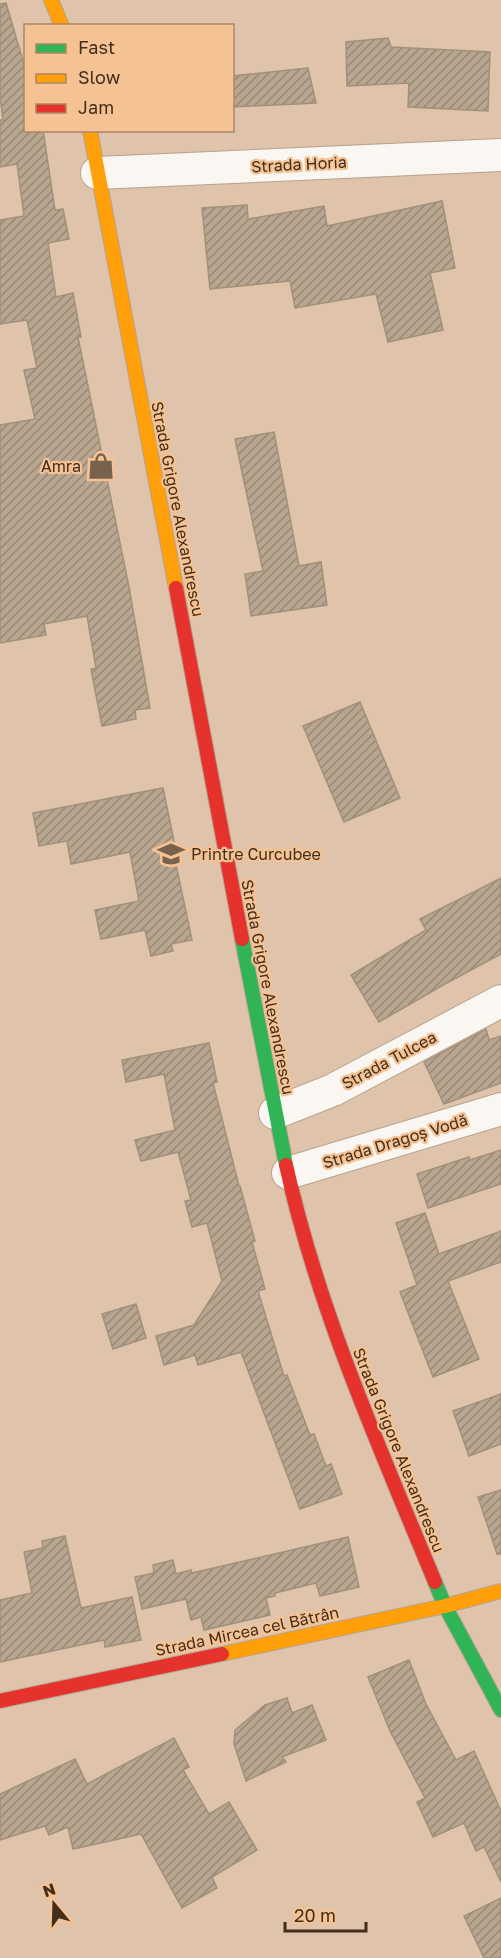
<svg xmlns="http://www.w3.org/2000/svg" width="501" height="1958" viewBox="0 0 501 1958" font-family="'Golos Text',sans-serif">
<defs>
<pattern id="building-hatch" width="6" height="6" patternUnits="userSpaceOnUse" patternTransform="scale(1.5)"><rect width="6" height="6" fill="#b8a690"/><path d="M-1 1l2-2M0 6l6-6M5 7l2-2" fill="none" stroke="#978875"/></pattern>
</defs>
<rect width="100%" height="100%" fill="#dfc3aa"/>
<g fill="url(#building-hatch)" stroke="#a2907a" stroke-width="1.5">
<polygon points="6,3 26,71 26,130 43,130 55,210 63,209 69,239 48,243 56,297 73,293 81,337 78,337 129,587 150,708 135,710 136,719 102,726 91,669 96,668 87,616 44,624 46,635 0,643 0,425 35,419 24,370 37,368 27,320 0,324 0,220 24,216 17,164 0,167 0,120 3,120 0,97 0,4"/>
<polygon points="388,38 391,47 490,52 488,111 408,107 409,83 347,86 346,42"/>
<polygon points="308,68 316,103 232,107 232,76"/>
<polygon points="442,201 455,268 430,273 443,330 388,342 376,294 295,308 290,281 210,289 202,208 247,205 248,219 324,206 327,226"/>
<polygon points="274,432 299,566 321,562 327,605 251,616 245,574 263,571 235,439"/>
<polygon points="360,702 400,798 344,822 303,726"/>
<polygon points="163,788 178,860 175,860 192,940 171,944 173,951 151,956 145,930 101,939 95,910 139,901 130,852 71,864 67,841 39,846 33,813"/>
<polygon points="501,878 501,954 445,984 379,1022 351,975 426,930 420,919"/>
<polygon points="486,1029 489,1040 501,1036 501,1083 444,1104 424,1062"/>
<polygon points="209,1043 217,1082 213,1083 239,1186 240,1186 255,1241 252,1242 265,1289 258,1291 284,1376 287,1375 310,1435 314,1434 326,1466 331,1464 342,1494 300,1509 241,1352 198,1365 195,1355 164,1365 156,1336 194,1325 222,1281 207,1223 192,1227 185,1201 191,1200 178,1152 141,1161 135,1140 175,1130 164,1074 126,1082 122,1060"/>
<polygon points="501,1150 501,1184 428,1208 417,1174 469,1157 470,1160"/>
<polygon points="425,1213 439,1254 501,1231 501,1262 448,1281 479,1359 433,1377 400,1292 417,1285 396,1223"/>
<polygon points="136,1304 146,1338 113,1349 102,1314"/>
<polygon points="501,1394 501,1444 469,1456 453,1411"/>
<polygon points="501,1490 501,1554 497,1554 478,1497"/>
<polygon points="65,1536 81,1608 132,1597 141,1640 105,1647 104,1640 0,1662 0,1600 32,1593 24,1552 43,1548 42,1541"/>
<polygon points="348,1537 359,1587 320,1596 316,1583 275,1593 275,1596 266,1598 270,1615 204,1630 201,1617 191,1620 186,1599 142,1609 135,1577 154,1573 153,1565 173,1560 176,1574 191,1570 192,1573"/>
<polygon points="409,1660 426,1704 456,1760 474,1751 501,1811 501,1882 484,1847 476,1851 464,1823 433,1837 417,1802 425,1798 390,1731 368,1677"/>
<polygon points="287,1698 292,1713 312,1705 326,1740 282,1757 286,1762 246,1781 234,1744 235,1730 265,1705"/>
<polygon points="174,1738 189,1767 183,1770 209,1814 229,1802 257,1850 212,1877 217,1888 182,1908 141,1834 73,1849 68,1827 49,1835 45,1826 0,1840 0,1794 75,1759 87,1784"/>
<polygon points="501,1898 501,1958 484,1958 464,1916"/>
</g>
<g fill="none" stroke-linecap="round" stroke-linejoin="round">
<defs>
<g id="street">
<polyline points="97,173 501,155"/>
<polyline points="275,1113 333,1090 501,1001"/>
<polyline points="288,1173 501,1109"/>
</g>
<g id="fast">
<polyline points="242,939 286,1165"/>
<polyline points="435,1582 445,1606 501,1710"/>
</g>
<g id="slow">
<polyline points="51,0 62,26"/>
<polyline points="90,130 176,588"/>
<polyline points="222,1654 445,1606 501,1591"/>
</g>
<g id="jam">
<polyline points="176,588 242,939"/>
<path d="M286,1165C318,1310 379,1446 435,1582"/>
<polyline points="0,1701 222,1654"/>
</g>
</defs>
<use href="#street" stroke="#b8a28e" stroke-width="34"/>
<use href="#fast" stroke="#b8a28e" stroke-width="16"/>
<use href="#slow" stroke="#b8a28e" stroke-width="16"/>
<use href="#jam" stroke="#b8a28e" stroke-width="16"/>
<use href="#street" stroke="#faf6f2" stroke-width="32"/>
<use href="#fast" stroke="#30b455" stroke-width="14"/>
<use href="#slow" stroke="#ff9f0a" stroke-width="14"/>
<use href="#jam" stroke="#e5322d" stroke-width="14"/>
</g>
<defs>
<symbol id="shop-bare" viewBox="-9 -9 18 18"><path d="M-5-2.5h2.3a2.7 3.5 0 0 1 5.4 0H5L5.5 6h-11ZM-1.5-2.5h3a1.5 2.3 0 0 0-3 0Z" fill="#79624d" stroke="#f5c294" stroke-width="2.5" paint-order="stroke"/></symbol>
<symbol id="school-bare" viewBox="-9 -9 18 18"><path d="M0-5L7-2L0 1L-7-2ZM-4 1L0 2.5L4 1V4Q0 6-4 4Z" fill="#79624d" stroke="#f5c294" stroke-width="2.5" paint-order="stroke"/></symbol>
</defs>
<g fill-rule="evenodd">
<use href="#shop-bare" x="82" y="447" width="38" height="38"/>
<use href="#school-bare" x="152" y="835" width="38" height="38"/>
</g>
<g text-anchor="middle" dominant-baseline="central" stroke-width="4.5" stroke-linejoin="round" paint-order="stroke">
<g font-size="16" fill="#422e1b" stroke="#f5c294">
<text transform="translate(299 164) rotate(-3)">Strada Horia</text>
<text transform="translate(178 509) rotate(79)">Strada Grigore Alexandrescu</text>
<text transform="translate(268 987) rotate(79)">Strada Grigore Alexandrescu</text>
<text transform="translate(389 1060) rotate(-28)">Strada Tulcea</text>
<text transform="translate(395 1141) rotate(-17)">Strada Dragoș Vodă</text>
<text transform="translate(399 1450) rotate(68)">Strada Grigore Alexandrescu</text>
<text transform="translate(247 1631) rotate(-12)">Strada Mircea cel Bătrân</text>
</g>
<g font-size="16" fill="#422e1b" stroke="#f5c294" text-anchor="end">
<text x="81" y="466">Amra</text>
<text x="191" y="854" text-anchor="start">Printre Curcubee</text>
</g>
</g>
<rect x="24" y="24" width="210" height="108" fill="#f5c294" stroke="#ad8764" stroke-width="1.5"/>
<rect x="36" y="44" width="30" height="9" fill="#30b455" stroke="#ad8764" stroke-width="1.5"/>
<text x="78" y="54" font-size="18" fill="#422e1b">Fast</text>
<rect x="36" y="74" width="30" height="9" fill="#ff9f0a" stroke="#ad8764" stroke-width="1.5"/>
<text x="78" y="84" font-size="18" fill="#422e1b">Slow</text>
<rect x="36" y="104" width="30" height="9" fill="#e5322d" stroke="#ad8764" stroke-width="1.5"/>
<text x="78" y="114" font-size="18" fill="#422e1b">Jam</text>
<g transform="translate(54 1904) rotate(341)" stroke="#f5c294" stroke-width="4.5" paint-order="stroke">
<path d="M0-4.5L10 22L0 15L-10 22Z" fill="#422e1b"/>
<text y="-9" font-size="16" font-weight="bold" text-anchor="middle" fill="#422e1b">N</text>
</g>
<path d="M285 1922v9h81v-9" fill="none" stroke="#422e1b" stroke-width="3"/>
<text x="294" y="1922" font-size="18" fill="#422e1b" stroke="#f5c294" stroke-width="4.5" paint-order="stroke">20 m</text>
</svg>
